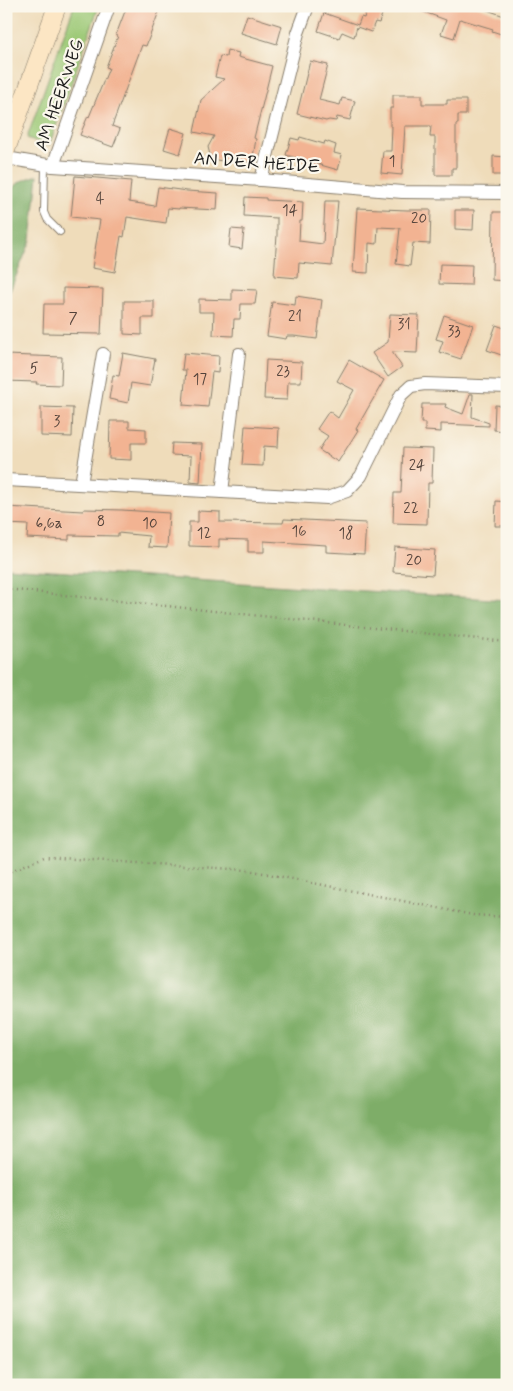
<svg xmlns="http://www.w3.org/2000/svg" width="513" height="1391" viewBox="0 0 513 1391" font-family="Mynerve,sans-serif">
<rect width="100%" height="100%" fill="#fbf7ec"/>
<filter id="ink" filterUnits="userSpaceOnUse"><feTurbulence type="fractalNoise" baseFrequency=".02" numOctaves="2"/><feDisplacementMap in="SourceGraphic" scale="10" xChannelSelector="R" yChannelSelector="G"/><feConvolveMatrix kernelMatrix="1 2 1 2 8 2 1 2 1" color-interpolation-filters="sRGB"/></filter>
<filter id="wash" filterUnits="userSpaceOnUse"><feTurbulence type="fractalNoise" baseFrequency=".0096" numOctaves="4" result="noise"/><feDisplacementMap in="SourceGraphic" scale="20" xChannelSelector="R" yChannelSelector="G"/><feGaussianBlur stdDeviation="1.12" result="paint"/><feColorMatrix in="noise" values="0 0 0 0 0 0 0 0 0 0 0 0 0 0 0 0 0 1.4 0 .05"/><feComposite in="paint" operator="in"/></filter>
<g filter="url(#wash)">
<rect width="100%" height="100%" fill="#efdcba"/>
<polygon fill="#9dc977" stroke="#5c724a" points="74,6 99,6 49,146 27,138"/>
<g fill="#7ead68" stroke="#4d6442">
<polygon points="38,175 31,240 6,300 6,196 7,193 21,181"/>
<polygon points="6,568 507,600 507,1385 6,1385"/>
</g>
<g id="blocks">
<g fill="#f2b392">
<polygon points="127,6 161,6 146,46 142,45 112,126 120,129 113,147 80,135 88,116 89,117 109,68 106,67 118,36 116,35"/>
<polygon points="370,6 385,6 379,23 375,22 371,32 357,27 354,37 342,32 339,38 318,31 324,13 358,25 361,17 364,18 367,9 369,10"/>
<polygon points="413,6 476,6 507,17 507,36 492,31 493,29 460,19 454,38 441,34 446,20 413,8"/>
<polygon points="247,15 282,26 277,44 241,33"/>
<polygon points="227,50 239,53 238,57 272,66 254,138 256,139 252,163 229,159 228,162 211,159 208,147 214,136 194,132 201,100 224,79 215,77 220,56 226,57"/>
<polygon points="310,61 328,65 319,100 340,105 342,98 355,101 350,120 337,117 336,121 329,120 326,121 297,114"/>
<polygon points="393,95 422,95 422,104 447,104 447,100 466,100 466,115 458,115 458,124 456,124 456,168 452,168 452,175 435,175 435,137 430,137 431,126 405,126 402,175 381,173 383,151 391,151 392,126 390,126 390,108 393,108"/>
<polygon points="170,128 186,133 180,154 164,149"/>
<polygon points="300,137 324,144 325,141 336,145 334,153 342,155 338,170 286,155 291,138 299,140"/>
<polygon points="493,156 507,157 507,175 493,175"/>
<polygon points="75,176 131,181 129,202 155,206 158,187 187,191 218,193 217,210 179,208 179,209 168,208 166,223 127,217 124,237 121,236 115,272 92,268 100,220 71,217"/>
<polygon points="245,197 266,198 266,200 303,202 302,221 300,221 299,241 323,244 325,201 338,201 332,266 299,263 298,278 274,276 277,235 277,218 244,216"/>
<polygon points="357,208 407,210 431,210 430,244 413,243 410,266 396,264 400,228 378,227 377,244 369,243 368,273 353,272"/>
<polygon points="455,210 474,210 473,230 455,229"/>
<polygon points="493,212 507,212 507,281 492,280"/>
<polygon points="231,229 244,230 242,249 229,247"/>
<polygon points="440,264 472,265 471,285 439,284"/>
<polygon points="63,288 103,289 101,334 43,333 44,304 63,304"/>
<polygon points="232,289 257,290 255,304 241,304 240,319 234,319 233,336 213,335 214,312 199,312 199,299 232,300"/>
<polygon points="296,296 322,300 317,339 294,336 287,336 286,339 267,336 272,302 295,305"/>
<polygon points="124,301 154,301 154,318 142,318 142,335 124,334"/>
<polygon points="390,314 419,315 417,353 392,352 402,367 388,377 372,353 388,342"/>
<polygon points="444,315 473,325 461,359 439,352 443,341 436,339"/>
<polygon points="496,325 507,329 507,357 487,350"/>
<polygon points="123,353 155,359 150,386 131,383 128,403 109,399 113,375 119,376"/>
<polygon points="184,353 219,356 218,373 212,372 208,407 183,405 186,370 182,370"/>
<polygon points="6,355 62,357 61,385 36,384 37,382 6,381"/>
<polygon points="266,360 302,362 301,382 288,382 287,400 264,399"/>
<polygon points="349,360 384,380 356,429 358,430 338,462 319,450 328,436 317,429 329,411 338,418 354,390 337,381"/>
<polygon points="470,394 473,394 472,417 489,423 489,426 441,424 441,432 425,431 425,423 421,423 422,404 446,404 445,407 463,414"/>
<polygon points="495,405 507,406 507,431 494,430"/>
<polygon points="41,407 73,408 72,437 41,436"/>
<polygon points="110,421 129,421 129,428 146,429 146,443 131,443 131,460 109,459"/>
<polygon points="245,426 279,428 278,447 264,446 263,466 242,465"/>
<polygon points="172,443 202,444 200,483 190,482 191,456 171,455"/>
<polygon points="403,448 433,449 432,483 428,483 427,524 393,523 394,493 401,493"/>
<polygon points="496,501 507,502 507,526 495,526"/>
<polygon points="6,507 83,511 84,509 122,510 169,513 167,548 148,547 149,536 118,533 118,536 69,535 69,540 27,538 28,525 6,524"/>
<polygon points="198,511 220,512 220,522 283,523 284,519 366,523 364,554 326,552 326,545 264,541 264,552 248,552 248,540 219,539 219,547 189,546 189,522 198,522"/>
<polygon points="395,547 435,550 433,575 393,572"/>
</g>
</g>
</g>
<g filter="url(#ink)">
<use href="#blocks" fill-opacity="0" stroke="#867c6b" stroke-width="1"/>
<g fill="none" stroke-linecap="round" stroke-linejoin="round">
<defs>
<polyline id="lane" points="45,166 44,212 47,219 60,232"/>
<g id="street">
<polyline points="6,158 53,166 261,180 402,192 507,193"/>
<polyline points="53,166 109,6"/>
<polyline points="261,180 298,33 308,6"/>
<polyline points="6,480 327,498 347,491 361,476 401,395 411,386 425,384 507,387"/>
<polyline points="81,484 103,354"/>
<polyline points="222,492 239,354"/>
</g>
<polyline id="secondary" points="6,150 57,6"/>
</defs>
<use href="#lane" stroke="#867c6b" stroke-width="8"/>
<use href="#street" stroke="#867c6b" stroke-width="14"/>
<use href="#secondary" stroke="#867c6b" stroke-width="19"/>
<g stroke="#867c6b" stroke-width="2.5" stroke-dasharray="1 4" stroke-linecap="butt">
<polyline points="6,589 507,642"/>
<polyline points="6,873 44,857 248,870 473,915 507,917"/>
</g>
<use href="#lane" stroke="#fff" stroke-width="6"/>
<use href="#street" stroke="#fff" stroke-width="12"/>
<use href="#secondary" stroke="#fce6c4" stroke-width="18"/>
</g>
</g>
<g text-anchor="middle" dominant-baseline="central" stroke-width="4.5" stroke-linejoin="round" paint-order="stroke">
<g font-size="15" fill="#52423a">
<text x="392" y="162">1</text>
<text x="100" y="199">4</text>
<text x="290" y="211">14</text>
<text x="419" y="219">20</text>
<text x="295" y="317">21</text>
<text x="73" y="319">7</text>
<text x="404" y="325">31</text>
<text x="454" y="332">33</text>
<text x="34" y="369">5</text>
<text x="283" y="372">23</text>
<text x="200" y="380">17</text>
<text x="57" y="422">3</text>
<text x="417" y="466">24</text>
<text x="411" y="509">22</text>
<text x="101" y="522">8</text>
<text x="49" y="524">6,6a</text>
<text x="150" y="524">10</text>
<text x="299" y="532">16</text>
<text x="204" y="534">12</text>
<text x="346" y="534">18</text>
<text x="414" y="561">20</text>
</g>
<g font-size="18" fill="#1c1c1c" stroke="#fbf7ec">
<text transform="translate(60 95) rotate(-71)">AM HEERWEG</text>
<text transform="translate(257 163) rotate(4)">AN DER HEIDE</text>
</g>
</g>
<rect width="513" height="1391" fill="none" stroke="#fbf7ec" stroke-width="25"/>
</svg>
